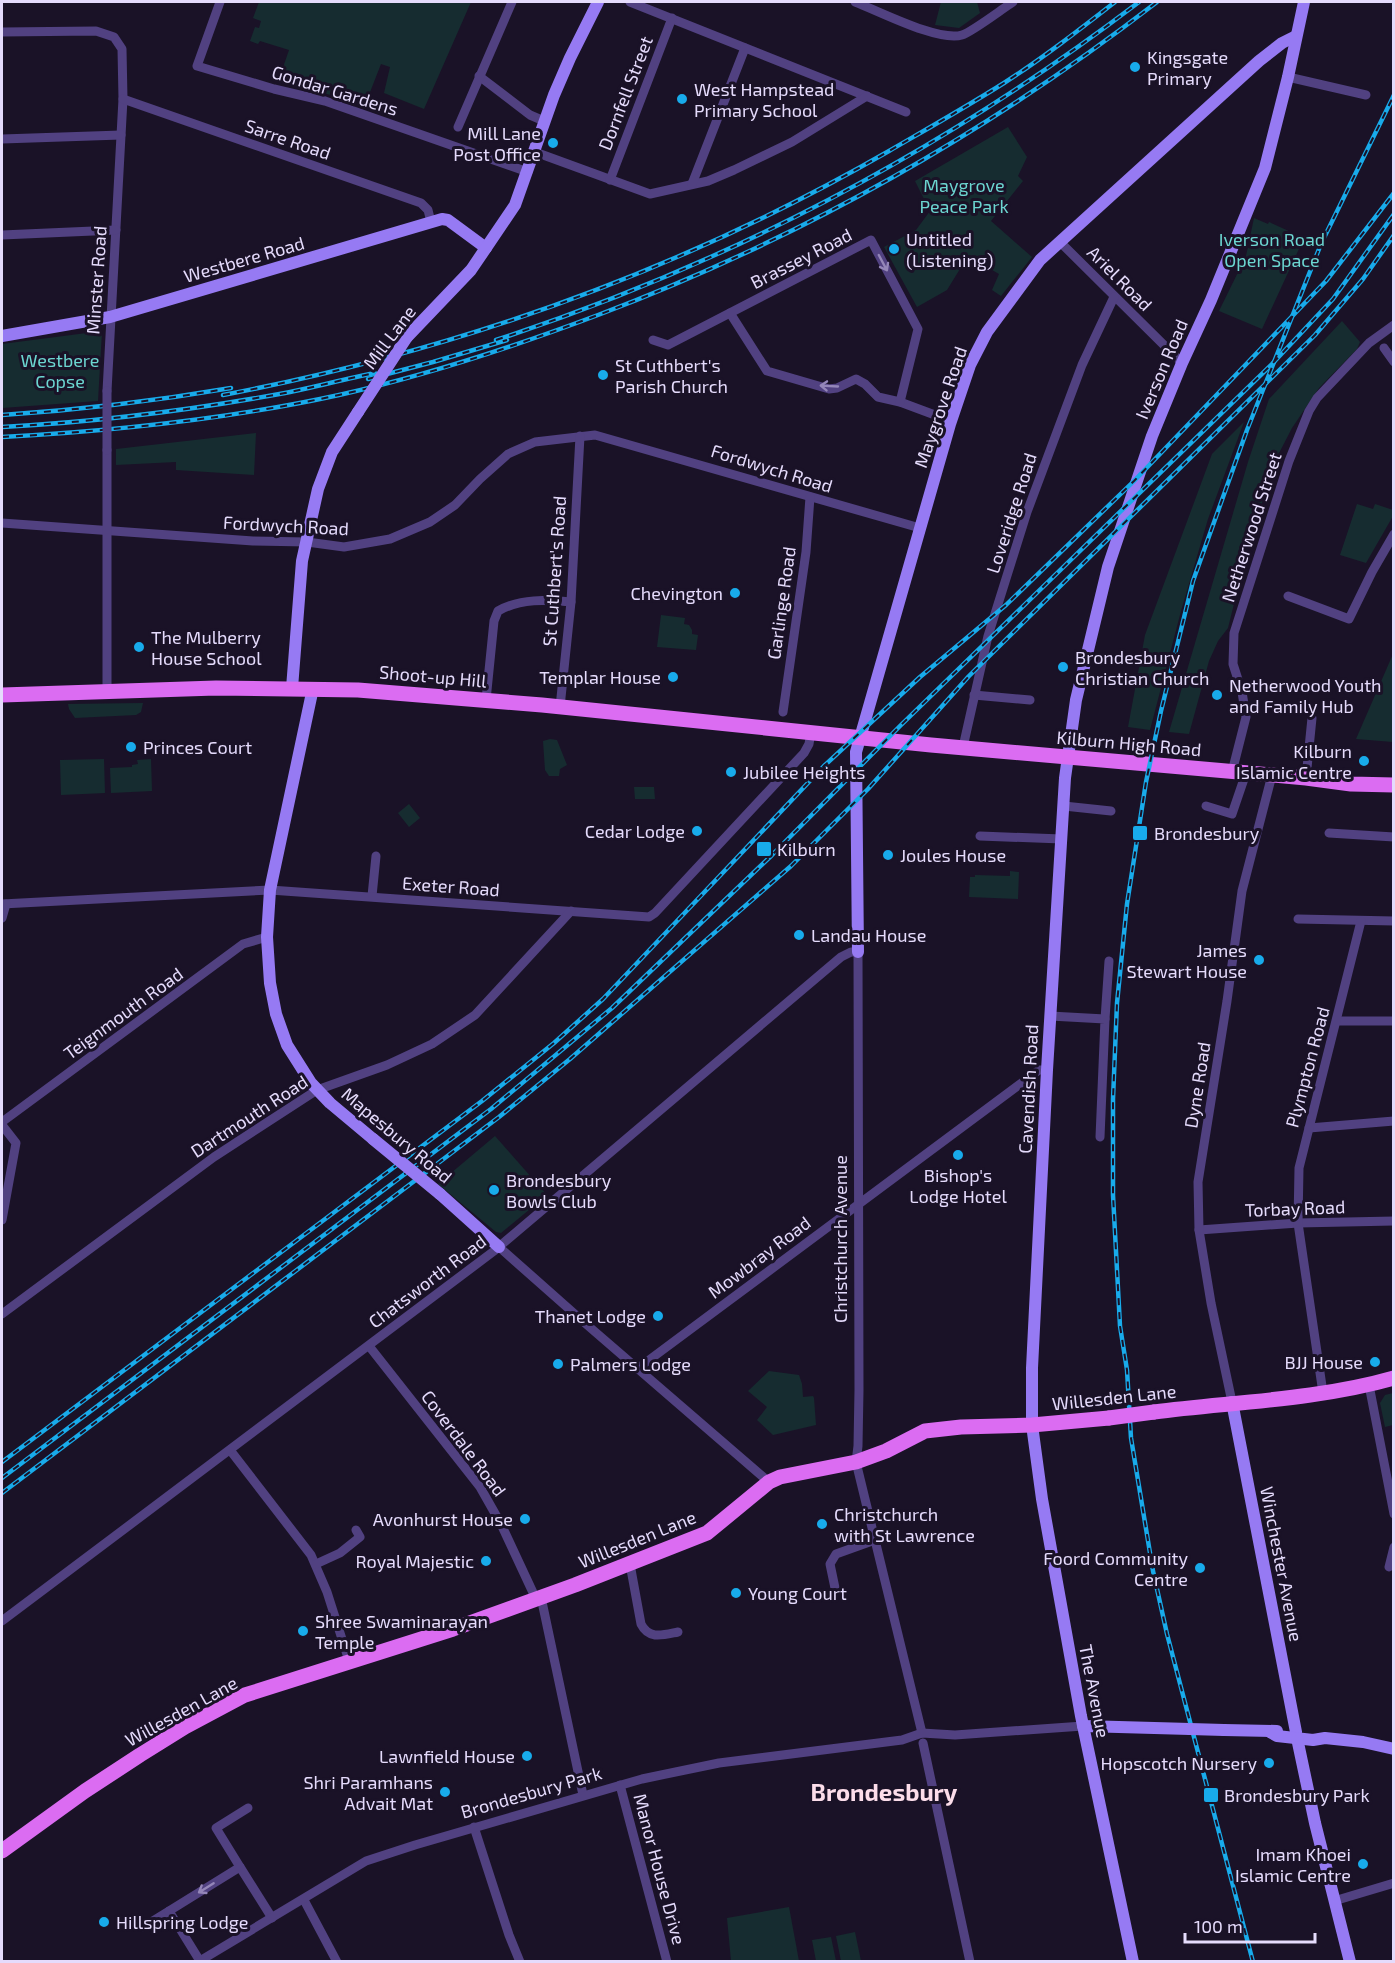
<svg xmlns="http://www.w3.org/2000/svg" width="1395" height="1963" viewBox="0 0 1395 1963" font-family="'Exo 2',sans-serif">
<rect width="100%" height="100%" fill="#1a1227"/>
<g fill="#162c30">
<polygon points="259,2 471,2 424,109 384,93 390,67 381,64 365,105 320,92 278,82 289,50 260,41 258,44 250,41 255,27 259,28 261,21 253,18"/>
<polygon points="941,2 977,2 980,13 959,28 935,25"/>
<polygon points="1008,127 1027,157 1018,176 1023,181 991,221 1032,257 1001,296 992,290 999,274 968,256 947,290 917,307 884,247 916,230 930,211 915,181"/>
<polygon points="1254,218 1268,224 1269,222 1304,238 1262,329 1219,311 1246,256"/>
<polygon points="1342,321 1360,342 1357,349 1319,388 1292,428 1277,457 1249,543 1228,628 1218,641 1209,661 1189,734 1169,732 1248,462 1269,399"/>
<polygon points="102,331 98,401 2,408 2,344"/>
<polygon points="1244,422 1208,519 1181,611 1150,730 1128,727 1145,635 1212,454"/>
<polygon points="256,433 254,475 176,470 176,462 116,465 116,449"/>
<polygon points="1357,504 1373,509 1375,504 1393,510 1393,516 1366,563 1340,555"/>
<polygon points="661,615 685,618 684,624 689,625 692,630 692,634 698,635 696,650 657,647"/>
<polygon points="1393,654 1393,742 1356,739"/>
<polygon points="143,703 141,712 136,715 75,718 69,709 68,704"/>
<polygon points="550,739 557,740 567,765 560,769 559,776 549,776 545,770 543,741"/>
<polygon points="104,759 105,793 61,795 60,760"/>
<polygon points="151,759 152,791 111,793 110,768 132,767 132,765 138,764 137,760"/>
<polygon points="634,787 654,787 655,799 635,799"/>
<polygon points="409,804 420,818 409,827 398,813"/>
<polygon points="1010,871 1019,872 1018,899 969,897 970,877 975,877 975,875 1010,876"/>
<polygon points="495,1136 547,1195 501,1233 496,1232 438,1184"/>
<polygon points="769,1371 799,1375 802,1384 803,1397 813,1396 814,1398 816,1425 773,1435 757,1420 767,1407 748,1391"/>
<polygon points="1393,1393 1393,1425 1385,1427 1380,1403 1385,1395"/>
<polygon points="789,1907 799,1961 731,1961 727,1918"/>
<polygon points="855,1932 861,1961 841,1961 836,1936"/>
<polygon points="831,1937 836,1961 816,1961 812,1940"/>
</g>
<g fill="none" stroke-linecap="round" stroke-linejoin="round">
<g stroke="#514181" stroke-width="9">
<polyline points="220,2 197,66 274,89 325,101 528,172"/>
<polyline points="630,2 906,112"/>
<path d="M855,2C879,11 938,42 962,35C972,32 1002,9 1013,2"/>
<polyline points="2,32 96,31 114,37 122,49 123,99 107,391"/>
<polyline points="479,76 530,115 544,121"/>
<polyline points="1288,77 1366,95"/>
<polyline points="123,99 421,203 428,210 431,222"/>
<polyline points="458,127 512,2"/>
<polyline points="2,139 121,135"/>
<polyline points="535,152 650,194 708,181 734,170 792,142 867,96"/>
<polyline points="610,180 672,18"/>
<polyline points="692,184 745,48"/>
<polyline points="2,235 116,230"/>
<polyline points="1060,242 1182,363"/>
<polyline points="730,313 767,371 829,389 837,388 856,379 865,384 878,397 900,402 951,421"/>
<polyline points="653,340 668,345 871,240 918,329 900,402"/>
<polyline points="1384,348 1394,362"/>
<polyline points="2,523 253,541 307,542 344,547 390,539 430,522 455,505 480,479 508,454 535,442 595,435 920,528"/>
<polyline points="1288,596 1349,619 1372,572 1394,534"/>
<polyline points="107,692 107,450"/>
<polyline points="974,695 1030,700"/>
<path d="M486,700L494,621L498,611C521,598 546,600 571,602"/>
<polyline points="560,707 571,602 580,436"/>
<polyline points="783,712 806,552 810,497"/>
<polyline points="963,747 988,636 1027,512 1082,365 1114,297"/>
<polyline points="1232,772 1246,717 1242,692 1233,664 1234,633 1289,461 1309,411 1317,398 1369,343 1394,325"/>
<polyline points="1306,778 1312,718"/>
<polyline points="1064,806 1111,811"/>
<polyline points="1206,806 1232,814 1246,773"/>
<polyline points="1329,833 1394,837"/>
<polyline points="980,836 1062,839"/>
<polyline points="372,896 376,856"/>
<polyline points="2,904 270,890 649,917 655,913 804,753 809,744 811,732"/>
<polyline points="2,918 6,904"/>
<polyline points="1298,919 1394,921"/>
<polyline points="1050,1016 1105,1019 1100,1137"/>
<polyline points="1105,1019 1109,961"/>
<polyline points="1337,1021 1394,1021"/>
<polyline points="2,1122 243,944 267,937"/>
<polyline points="2,1125 16,1143 2,1220"/>
<polyline points="1309,1128 1394,1121"/>
<polyline points="1199,1230 1298,1223 1394,1221"/>
<polyline points="499,1247 586,1324 769,1482"/>
<polyline points="2,1314 214,1157 317,1090 387,1065 432,1044 475,1015 571,911"/>
<polyline points="369,1346 480,1487 501,1524 536,1599"/>
<polyline points="637,1369 1039,1070 1047,1070"/>
<polyline points="1369,1385 1394,1514"/>
<polyline points="1323,1393 1298,1223 1299,1168 1361,921"/>
<polyline points="1232,1402 1211,1303 1199,1230 1198,1182 1227,1001 1242,891 1272,775"/>
<polyline points="230,1450 311,1555 327,1592 349,1661"/>
<polyline points="316,1564 340,1553 360,1537 356,1530"/>
<path d="M630,1564L641,1624C649,1640 663,1635 678,1632"/>
<polyline points="1389,1567 1394,1547"/>
<polyline points="835,1588 830,1564 836,1554 875,1540"/>
<polyline points="541,1597 583,1795"/>
<polyline points="2,1621 494,1251 841,957 851,952 858,952 859,1390 858,1446 856,1462 922,1733"/>
<polyline points="923,1743 970,1962"/>
<polyline points="620,1785 667,1962"/>
<polyline points="474,1827 509,1935 520,1962"/>
<polyline points="240,1867 216,1828 248,1808"/>
<polyline points="304,1900 337,1962"/>
<polyline points="1334,1901 1394,1883"/>
<polyline points="143,1927 169,1911"/>
<polyline points="200,1961 169,1911 240,1867 272,1918"/>
<polyline points="198,1962 366,1861 415,1845 642,1779 719,1763 902,1740 922,1733 955,1735 1083,1726"/>
</g>
<g stroke="#967af3" stroke-width="12">
<polyline points="2,336 110,317 442,219 448,220 486,248"/>
<polyline points="407,337 471,270 515,205 554,95 570,58 598,2"/>
<polyline points="292,688 302,561 318,489 332,452 358,412"/>
<polyline points="313,688 270,890 267,937 270,983 276,1014 287,1045 311,1083 330,1103 373,1139"/>
<polyline points="858,952 856,752 950,424 970,365 987,332 1040,260 1259,61 1282,43 1296,36"/>
<polyline points="440,1194 499,1247"/>
<polyline points="1232,1402 1296,1732"/>
<polyline points="1083,1726 1190,1729"/>
<polyline points="1224,1730 1277,1731"/>
<polyline points="1270,1732 1277,1736 1313,1740 1325,1738 1363,1742 1394,1749"/>
<polyline points="1297,1738 1315,1823 1350,1962"/>
<polyline points="1133,1962 1081,1716 1042,1499 1032,1425 1032,1368 1047,1070 1065,778 1076,700 1108,567 1152,436 1182,363 1211,300 1265,168 1288,77 1304,2"/>
</g>
<g stroke="#db6cf2" stroke-width="15">
<polyline points="2,695 216,688 358,690 542,705 931,745 1306,778 1351,784 1394,785"/>
<path d="M1154,1412C1232,1402 1317,1400 1394,1378"/>
<polyline points="2,1851 85,1791 140,1755 185,1727 245,1695 453,1629 575,1585 707,1533 769,1482 780,1477 856,1462 886,1451 925,1431 961,1427 1032,1425 1109,1418"/>
</g>
<defs>
<g id="rail">
<path d="M496,340C731,263 943,151 1139,2"/>
<polyline points="368,379 433,362 507,340"/>
<path d="M223,395C460,350 680,271 889,151C927,129 966,107 1004,83C1043,58 1079,30 1115,2"/>
<path d="M2,415C79,410 155,401 231,388"/>
<path d="M2,427C96,422 192,410 285,393C315,387 345,379 375,373"/>
<path d="M2,437C115,431 229,419 339,395C429,375 513,347 598,315C799,239 987,133 1157,2"/>
<polyline points="2,1462 482,1101 554,1043 603,999 824,766 920,677 1006,605 1134,481 1326,281 1394,193"/>
<polyline points="2,1478 491,1109 612,1008 772,855 900,726 1272,364 1333,299 1394,214"/>
<polyline points="2,1493 499,1117 570,1059 791,866 868,789 969,676 1315,335 1363,279 1394,235"/>
<polyline points="1253,1962 1167,1634 1153,1571 1131,1438 1127,1370 1120,1326 1113,1195 1113,1099 1117,1003 1127,904 1146,782 1161,711 1193,581 1247,430 1321,244 1394,95"/>
</g>
</defs>
<use href="#rail" stroke="#18abeb" stroke-width="4.5"/>
<use href="#rail" stroke="#1a1227" stroke-width="2" stroke-dasharray="7" stroke-linecap="butt"/>
<polyline stroke="#514181" stroke-width="9" points="107,450 107,391"/>
<g stroke="#967af3" stroke-width="12">
<polyline points="358,412 407,337"/>
<polyline points="373,1139 440,1194"/>
<polyline points="1190,1729 1224,1730"/>
</g>
<polyline stroke="#db6cf2" stroke-width="15" points="1109,1418 1154,1412"/>
</g>
<defs><path id="oneway-shaft" d="M-6 0H5M1.5-3L5.5 0L1.5 3" fill="none" stroke-width="1.6" stroke-linecap="round" stroke-linejoin="round" transform="scale(1.5)"/></defs>
<g stroke="#9486b8">
<use href="#oneway-shaft" transform="translate(883 263) rotate(62)"/>
<use href="#oneway-shaft" transform="translate(829 386) rotate(-177)"/>
<use href="#oneway-shaft" transform="translate(206 1888) rotate(148)"/>
</g>
<g fill="#18abeb" stroke="#1a1227" stroke-width="2">
<circle cx="1135" cy="67" r="6"/>
<circle cx="682" cy="99" r="6"/>
<circle cx="553" cy="143" r="6"/>
<circle cx="894" cy="249" r="6"/>
<circle cx="603" cy="375" r="6"/>
<circle cx="735" cy="593" r="6"/>
<circle cx="139" cy="647" r="6"/>
<circle cx="1063" cy="667" r="6"/>
<circle cx="673" cy="677" r="6"/>
<circle cx="1217" cy="695" r="6"/>
<circle cx="131" cy="747" r="6"/>
<circle cx="1364" cy="761" r="6"/>
<circle cx="731" cy="772" r="6"/>
<circle cx="697" cy="831" r="6"/>
<rect x="1132" y="825" width="16" height="16" rx="3"/>
<rect x="756" y="841" width="16" height="16" rx="3"/>
<circle cx="888" cy="855" r="6"/>
<circle cx="799" cy="935" r="6"/>
<circle cx="1259" cy="960" r="6"/>
<circle cx="958" cy="1155" r="6"/>
<circle cx="494" cy="1190" r="6"/>
<circle cx="658" cy="1316" r="6"/>
<circle cx="1375" cy="1362" r="6"/>
<circle cx="558" cy="1364" r="6"/>
<circle cx="525" cy="1519" r="6"/>
<circle cx="822" cy="1524" r="6"/>
<circle cx="486" cy="1561" r="6"/>
<circle cx="1200" cy="1568" r="6"/>
<circle cx="736" cy="1593" r="6"/>
<circle cx="303" cy="1631" r="6"/>
<circle cx="527" cy="1756" r="6"/>
<circle cx="1269" cy="1763" r="6"/>
<circle cx="445" cy="1792" r="6"/>
<rect x="1203" y="1787" width="16" height="16" rx="3"/>
<circle cx="1363" cy="1864" r="6"/>
<circle cx="104" cy="1922" r="6"/>
</g>
<g text-anchor="middle" dominant-baseline="central" stroke-width="6" stroke-linejoin="round" paint-order="stroke">
<g font-size="18" fill="#e5dbfc" stroke="#1a1227" text-anchor="start">
<text x="1147" y="57">Kingsgate<tspan x="1147" dy="21">Primary</tspan></text>
<text x="694" y="89">West Hampstead<tspan x="694" dy="21">Primary School</tspan></text>
<text x="541" y="133" text-anchor="end">Mill Lane<tspan x="541" dy="21">Post Office</tspan></text>
<text x="906" y="239">Untitled<tspan x="906" dy="21">(Listening)</tspan></text>
<text x="615" y="365">St Cuthbert's<tspan x="615" dy="21">Parish Church</tspan></text>
<text x="723" y="593" text-anchor="end">Chevington</text>
<text x="151" y="637">The Mulberry<tspan x="151" dy="21">House School</tspan></text>
<text x="1075" y="657">Brondesbury<tspan x="1075" dy="21">Christian Church</tspan></text>
<text x="661" y="677" text-anchor="end">Templar House</text>
<text x="1229" y="685">Netherwood Youth<tspan x="1229" dy="21">and Family Hub</tspan></text>
<text x="143" y="747">Princes Court</text>
<text x="1352" y="751" text-anchor="end">Kilburn<tspan x="1352" dy="21">Islamic Centre</tspan></text>
<text x="743" y="772">Jubilee Heights</text>
<text x="685" y="831" text-anchor="end">Cedar Lodge</text>
<text x="1154" y="833">Brondesbury</text>
<text x="777" y="849">Kilburn</text>
<text x="900" y="855">Joules House</text>
<text x="811" y="935">Landau House</text>
<text x="1247" y="950" text-anchor="end">James<tspan x="1247" dy="21">Stewart House</tspan></text>
<text x="958" y="1175" text-anchor="middle">Bishop's<tspan x="958" dy="21">Lodge Hotel</tspan></text>
<text x="506" y="1180">Brondesbury<tspan x="506" dy="21">Bowls Club</tspan></text>
<text x="646" y="1316" text-anchor="end">Thanet Lodge</text>
<text x="1363" y="1362" text-anchor="end">BJJ House</text>
<text x="570" y="1364">Palmers Lodge</text>
<text x="834" y="1514">Christchurch<tspan x="834" dy="21">with St Lawrence</tspan></text>
<text x="513" y="1519" text-anchor="end">Avonhurst House</text>
<text x="1188" y="1558" text-anchor="end">Foord Community<tspan x="1188" dy="21">Centre</tspan></text>
<text x="474" y="1561" text-anchor="end">Royal Majestic</text>
<text x="748" y="1593">Young Court</text>
<text x="315" y="1621">Shree Swaminarayan<tspan x="315" dy="21">Temple</tspan></text>
<text x="515" y="1756" text-anchor="end">Lawnfield House</text>
<text x="1257" y="1763" text-anchor="end">Hopscotch Nursery</text>
<text x="433" y="1782" text-anchor="end">Shri Paramhans<tspan x="433" dy="21">Advait Mat</tspan></text>
<text x="1224" y="1795">Brondesbury Park</text>
<text x="1351" y="1854" text-anchor="end">Imam Khoei<tspan x="1351" dy="21">Islamic Centre</tspan></text>
<text x="116" y="1922">Hillspring Lodge</text>
</g>
<g font-size="18" fill="#e5dbfc" stroke="#1a1227">
<text transform="translate(335 90) rotate(17)">Gondar Gardens</text>
<text transform="translate(625 93) rotate(-69)">Dornfell Street</text>
<text transform="translate(288 139) rotate(19)">Sarre Road</text>
<text transform="translate(801 258) rotate(-27)">Brassey Road</text>
<text transform="translate(244 259) rotate(-16)">Westbere Road</text>
<text transform="translate(1120 278) rotate(45)">Ariel Road</text>
<text transform="translate(96 280) rotate(-86)">Minster Road</text>
<text transform="translate(389 337) rotate(-53)">Mill Lane</text>
<text transform="translate(1161 369) rotate(-67)">Iverson Road</text>
<text transform="translate(940 407) rotate(-71)">Maygrove Road</text>
<text transform="translate(772 468) rotate(17)">Fordwych Road</text>
<text transform="translate(1011 513) rotate(-72)">Loveridge Road</text>
<text transform="translate(286 525) rotate(3)">Fordwych Road</text>
<text transform="translate(1251 527) rotate(-72)">Netherwood Street</text>
<text transform="translate(554 571) rotate(-86)">St Cuthbert's Road</text>
<text transform="translate(781 603) rotate(-82)">Garlinge Road</text>
<text transform="translate(433 676) rotate(5)">Shoot-up Hill</text>
<text transform="translate(1129 743) rotate(5)">Kilburn High Road</text>
<text transform="translate(451 886) rotate(4)">Exeter Road</text>
<text transform="translate(123 1013) rotate(-36)">Teignmouth Road</text>
<text transform="translate(1307 1067) rotate(-75)">Plympton Road</text>
<text transform="translate(1197 1085) rotate(-81)">Dyne Road</text>
<text transform="translate(1028 1089) rotate(-87)">Cavendish Road</text>
<text transform="translate(249 1116) rotate(-33)">Dartmouth Road</text>
<text transform="translate(397 1135) rotate(40)">Mapesbury Road</text>
<text transform="translate(1295 1208) rotate(-2)">Torbay Road</text>
<text transform="translate(840 1239) rotate(-90)">Christchurch Avenue</text>
<text transform="translate(759 1257) rotate(-37)">Mowbray Road</text>
<text transform="translate(427 1281) rotate(-37)">Chatsworth Road</text>
<text transform="translate(1114 1397) rotate(-6)">Willesden Lane</text>
<text transform="translate(464 1443) rotate(53)">Coverdale Road</text>
<text transform="translate(637 1539) rotate(-22)">Willesden Lane</text>
<text transform="translate(1282 1564) rotate(79)">Winchester Avenue</text>
<text transform="translate(1095 1691) rotate(79)">The Avenue</text>
<text transform="translate(181 1711) rotate(-29)">Willesden Lane</text>
<text transform="translate(531 1792) rotate(-16)">Brondesbury Park</text>
<text transform="translate(660 1869) rotate(75)">Manor House Drive</text>
</g>
<g font-size="18" fill="#6cd6d1" stroke="#1a1227">
<text x="964" y="185">Maygrove<tspan x="964" dy="21">Peace Park</tspan></text>
<text x="1272" y="239">Iverson Road<tspan x="1272" dy="21">Open Space</tspan></text>
<text x="60" y="360">Westbere<tspan x="60" dy="21">Copse</tspan></text>
</g>
<g font-size="24" font-weight="bold" fill="#fcddea" stroke="#1a1227">
<text x="884" y="1791">Brondesbury</text>
</g>
</g>
<rect width="1395" height="1963" fill="none" stroke="#e5dbfc" stroke-width="6"/>
<path d="M1185 1933v9h130v-9" fill="none" stroke="#e5dbfc" stroke-width="3"/>
<text x="1194" y="1933" font-size="18" fill="#e5dbfc" stroke="#1a1227" stroke-width="4.5" paint-order="stroke">100 m</text>
</svg>
